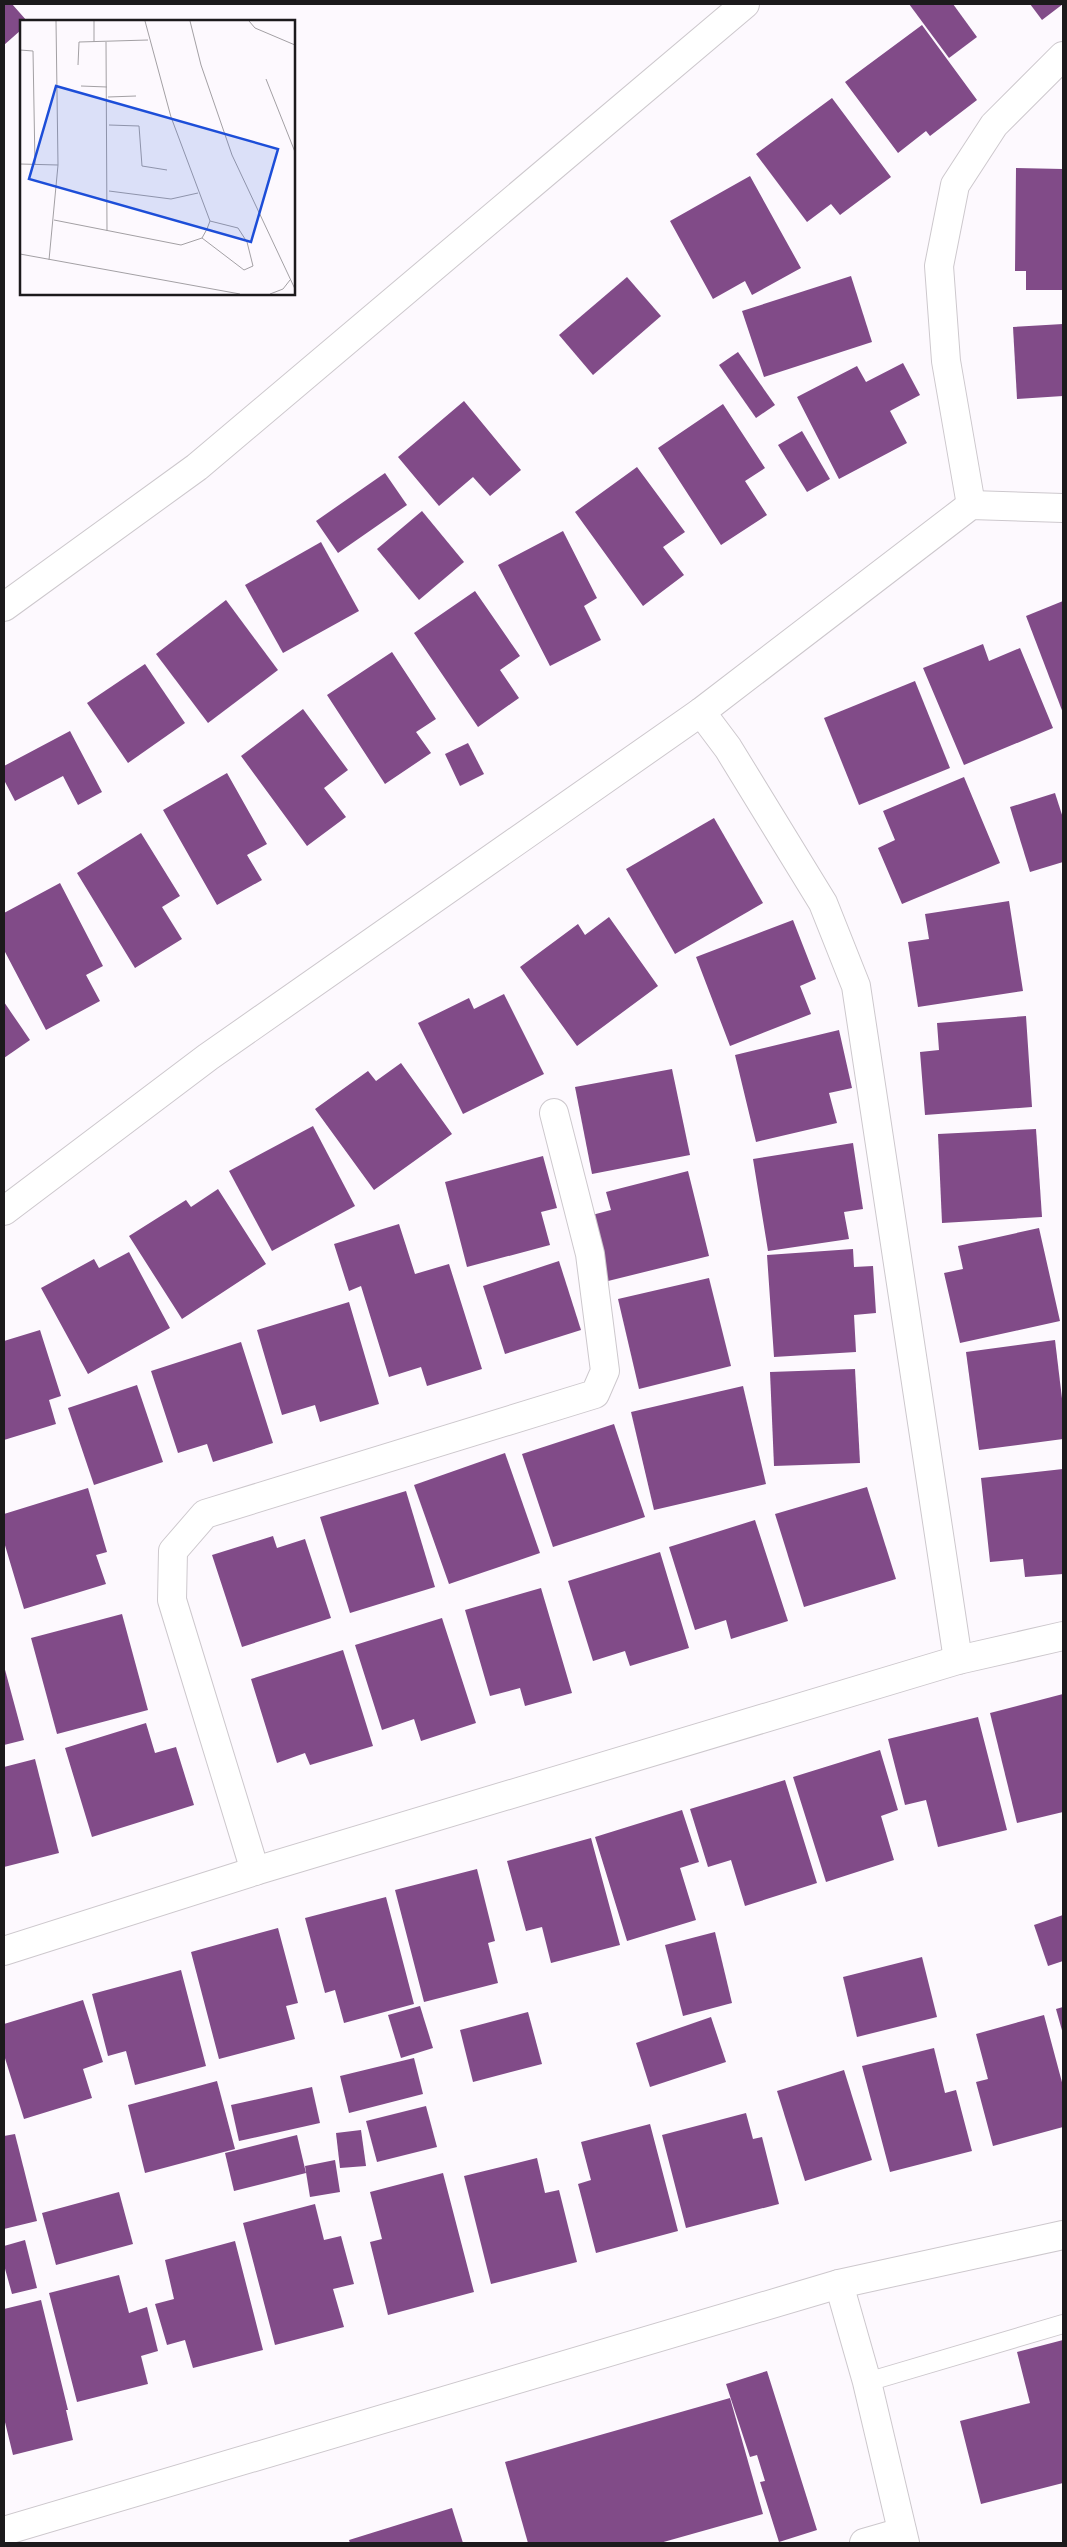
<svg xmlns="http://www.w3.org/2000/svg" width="1067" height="2547" viewBox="0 0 1067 2547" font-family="Poppins,sans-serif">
<rect width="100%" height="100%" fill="#fdf9fe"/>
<g fill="#814b88">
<polygon points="4,4 12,4 27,21 21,21 21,30 4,45"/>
<polygon points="909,4 953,4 977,37 949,58"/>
<polygon points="1030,4 1063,4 1042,20"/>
<polygon points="922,25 977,100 930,136 926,131 898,153 845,82"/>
<polygon points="832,98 891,177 840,215 831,204 807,222 756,154"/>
<polygon points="1016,168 1063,169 1063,290 1026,290 1026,271 1015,271"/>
<polygon points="750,176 801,268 752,295 745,281 713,299 670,221"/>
<polygon points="851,276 872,342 764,377 742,311"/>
<polygon points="627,277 661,316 593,375 559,335"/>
<polygon points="1063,324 1063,396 1017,399 1013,327"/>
<polygon points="738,352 775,405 756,418 719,365"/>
<polygon points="903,363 920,395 890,411 907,443 839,479 797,397 857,366 866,382"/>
<polygon points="464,401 521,470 490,496 473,477 439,506 398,457"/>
<polygon points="723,404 765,468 745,481 767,515 721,545 658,448"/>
<polygon points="802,431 830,479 807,492 778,445"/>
<polygon points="637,467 685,532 663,547 684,575 643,606 575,512"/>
<polygon points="385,473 407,505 338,553 316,521"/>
<polygon points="422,511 464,562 419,600 377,549"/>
<polygon points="563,531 597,598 584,606 601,640 550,666 498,565"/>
<polygon points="321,542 359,611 283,653 245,585"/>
<polygon points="475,591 520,656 500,670 519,698 478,727 414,633"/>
<polygon points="226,600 278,670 208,723 156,654"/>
<polygon points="1063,601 1063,713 1026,616"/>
<polygon points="983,644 989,661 1020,648 1053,728 964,765 923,668"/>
<polygon points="392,652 436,719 416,732 431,753 385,784 327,695"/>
<polygon points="145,664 185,723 128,763 87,703"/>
<polygon points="915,681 950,768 859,805 824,718"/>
<polygon points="303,709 348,770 324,788 346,817 307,846 241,756"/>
<polygon points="70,731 102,792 78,805 63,776 15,801 4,780 4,766"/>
<polygon points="468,743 484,774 460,786 445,754"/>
<polygon points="227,773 267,844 247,855 262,880 217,905 163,810"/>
<polygon points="964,777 1000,863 902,904 878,848 895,840 883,811"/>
<polygon points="1055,793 1063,818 1063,862 1030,872 1010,807"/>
<polygon points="714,818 763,903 675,954 626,869"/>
<polygon points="141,833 180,896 162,907 182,939 135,968 77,873"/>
<polygon points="60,883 103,966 86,975 100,1001 46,1030 4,950 4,913"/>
<polygon points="1009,901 1023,991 918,1007 908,942 929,939 925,914"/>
<polygon points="609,917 658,986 577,1046 520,967 578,924 585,935"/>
<polygon points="793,920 816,979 800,986 811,1014 730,1046 696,957"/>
<polygon points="504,994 544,1074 463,1114 418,1023 469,998 474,1009"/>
<polygon points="4,1002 30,1040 4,1058"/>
<polygon points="1026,1016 1032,1107 925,1115 920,1052 939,1050 937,1023"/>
<polygon points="839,1030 852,1088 829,1093 837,1123 756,1142 735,1055"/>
<polygon points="401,1063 452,1134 374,1190 315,1109 368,1071 376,1081"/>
<polygon points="672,1069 690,1155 592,1174 575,1087"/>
<polygon points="313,1126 355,1206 272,1251 229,1171"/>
<polygon points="1036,1129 1042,1217 942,1223 938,1134"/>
<polygon points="853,1143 863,1209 844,1212 849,1239 768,1251 753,1159"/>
<polygon points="543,1156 557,1208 541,1212 550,1245 467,1267 445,1182"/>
<polygon points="688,1171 709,1256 608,1281 592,1215 611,1210 606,1192"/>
<polygon points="218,1189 266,1264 182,1319 129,1236 186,1200 191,1207"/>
<polygon points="399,1224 415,1274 449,1264 482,1369 427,1386 421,1367 389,1377 361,1286 349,1291 334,1244"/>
<polygon points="1039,1228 1060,1321 960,1343 944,1273 963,1269 958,1246"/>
<polygon points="853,1249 854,1267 873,1266 876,1313 854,1315 856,1352 774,1357 767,1255"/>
<polygon points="129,1252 170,1328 88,1374 41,1288 94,1259 99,1268"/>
<polygon points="559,1261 581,1330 505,1354 483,1286"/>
<polygon points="709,1278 731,1366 639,1389 618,1299"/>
<polygon points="349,1302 379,1404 320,1422 315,1405 282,1415 257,1330"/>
<polygon points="40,1330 61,1396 49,1400 56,1424 4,1440 4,1341"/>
<polygon points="1055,1340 1063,1407 1063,1439 979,1450 966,1352"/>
<polygon points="241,1342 273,1443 213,1462 207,1444 178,1453 151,1371"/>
<polygon points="855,1369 860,1463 774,1466 770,1372"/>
<polygon points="137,1385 163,1462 94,1485 68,1408"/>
<polygon points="743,1386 766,1484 654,1510 631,1412"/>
<polygon points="614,1424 645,1517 553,1547 522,1454"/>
<polygon points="505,1453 540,1553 449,1584 414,1485"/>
<polygon points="1063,1469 1063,1574 1025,1577 1023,1559 990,1562 981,1478"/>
<polygon points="867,1487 896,1579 804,1607 775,1514"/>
<polygon points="88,1488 107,1552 96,1555 106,1584 24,1609 4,1542 4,1514"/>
<polygon points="406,1491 435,1587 350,1613 320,1517"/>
<polygon points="755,1520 788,1621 731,1639 726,1620 695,1630 669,1547"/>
<polygon points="273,1536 277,1548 305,1539 331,1618 242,1647 212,1555"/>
<polygon points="660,1552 689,1648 630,1666 625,1651 593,1661 568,1581"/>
<polygon points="541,1588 572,1693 525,1706 520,1688 490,1696 465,1610"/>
<polygon points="122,1614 148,1710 57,1734 31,1638"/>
<polygon points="442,1618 476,1723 421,1741 414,1719 382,1730 355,1645"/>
<polygon points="343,1650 373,1746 310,1765 305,1753 277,1763 251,1679"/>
<polygon points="4,1666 24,1740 4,1745"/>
<polygon points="1063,1694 1063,1812 1017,1823 990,1713"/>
<polygon points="978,1717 1007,1830 938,1847 926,1800 905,1805 888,1739"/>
<polygon points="146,1723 155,1753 176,1747 194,1805 92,1837 65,1748"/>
<polygon points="880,1750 898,1810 881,1816 894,1860 826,1882 793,1777"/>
<polygon points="35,1759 59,1853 4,1867 4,1767"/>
<polygon points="785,1780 817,1883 745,1906 731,1860 708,1867 690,1809"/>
<polygon points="682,1810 699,1862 680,1868 696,1920 627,1941 595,1837"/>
<polygon points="591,1838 620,1945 551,1963 542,1927 526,1931 507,1861"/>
<polygon points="477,1869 495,1941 488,1943 498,1983 424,2002 395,1890"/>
<polygon points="386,1897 414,2004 344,2023 335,1990 325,1993 305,1918"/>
<polygon points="1063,1915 1063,1961 1048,1966 1034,1925"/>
<polygon points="278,1928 298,2003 286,2006 295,2039 219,2059 191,1952"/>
<polygon points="715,1932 732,2003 683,2016 665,1945"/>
<polygon points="922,1957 937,2017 857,2037 843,1977"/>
<polygon points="181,1970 206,2066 135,2085 126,2051 108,2056 92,1994"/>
<polygon points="83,2000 103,2062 83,2069 92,2098 24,2119 4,2055 4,2024"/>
<polygon points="420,2006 433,2048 401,2058 388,2015"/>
<polygon points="1063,2007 1063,2034 1056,2009"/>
<polygon points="528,2012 542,2064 473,2082 460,2030"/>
<polygon points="1044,2015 1063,2086 1063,2127 993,2146 976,2082 988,2079 976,2034"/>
<polygon points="711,2017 726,2062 650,2087 636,2043"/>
<polygon points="934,2048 945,2093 956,2090 972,2151 890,2172 862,2066"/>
<polygon points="414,2058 423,2094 349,2113 340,2076"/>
<polygon points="844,2070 872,2160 805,2181 777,2091"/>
<polygon points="217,2081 235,2149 145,2173 128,2105"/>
<polygon points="312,2087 320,2123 239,2141 231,2105"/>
<polygon points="426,2106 437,2147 377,2162 366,2121"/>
<polygon points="746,2113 753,2139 762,2137 779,2204 686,2228 662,2135"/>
<polygon points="650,2124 678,2231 596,2253 578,2184 591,2180 581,2142"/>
<polygon points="361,2130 366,2166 340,2168 336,2133"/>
<polygon points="15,2134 37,2221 4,2229 4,2136"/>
<polygon points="297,2135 306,2173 234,2191 225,2153"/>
<polygon points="537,2158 545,2193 559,2190 577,2262 491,2284 464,2176"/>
<polygon points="335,2160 340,2192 310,2197 305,2166"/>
<polygon points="443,2173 474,2292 388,2315 370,2242 382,2239 370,2192"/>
<polygon points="119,2192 133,2244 56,2265 42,2213"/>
<polygon points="315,2204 324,2240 341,2236 354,2284 333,2289 344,2327 275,2345 243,2223"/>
<polygon points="25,2240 37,2288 12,2294 4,2265 4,2246"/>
<polygon points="235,2241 263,2350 193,2368 185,2340 167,2345 155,2304 174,2299 165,2260"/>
<polygon points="119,2275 129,2313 147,2307 158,2351 141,2356 148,2384 77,2402 49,2293"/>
<polygon points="41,2300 68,2410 66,2410 73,2440 13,2455 4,2418 4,2309"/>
<polygon points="1063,2340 1063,2483 981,2504 960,2421 1030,2403 1017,2352"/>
<polygon points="767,2371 817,2530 779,2542 760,2482 765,2481 757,2455 750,2457 726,2384"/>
<polygon points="730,2398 763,2514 660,2543 528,2543 505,2462"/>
<polygon points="452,2508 463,2543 350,2543 349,2540"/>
</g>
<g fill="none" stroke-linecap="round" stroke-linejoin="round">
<defs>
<polyline id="lane" points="867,2382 1063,2324"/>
<g id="street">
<polyline points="971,505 946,361 939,266 955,185 994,125 1063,56"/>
<polyline points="4,607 197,467 745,4"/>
<polyline points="701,712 728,748 823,903 856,986 958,1660"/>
<polyline points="4,1211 208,1057 701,712 971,505 1063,508"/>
<polyline points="255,1871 172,1600 173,1551 205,1514 595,1394 605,1371 590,1254 554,1113"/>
<polyline points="4,1951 255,1871 958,1660 1063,1636"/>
<polyline points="839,2284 867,2382 905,2543"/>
<polyline points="4,2531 839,2284 1063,2235"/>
<polyline points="864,2543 902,2532"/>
</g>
</defs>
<use href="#lane" stroke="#cdc8cd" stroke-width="20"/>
<use href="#street" stroke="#cdc8cd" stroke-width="30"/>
<use href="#lane" stroke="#fff" stroke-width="18"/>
<use href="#street" stroke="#fff" stroke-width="28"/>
</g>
<g transform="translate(20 20)">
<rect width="275" height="275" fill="#fdf9fe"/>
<path fill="none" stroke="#a3a0a4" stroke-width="1" d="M74,1V22M170,1L181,45L212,135L275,269M229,1L235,8L275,25M86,22L87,211M0,30L13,31L15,145M58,45L59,22L128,20M246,59L275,132M61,66L87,67M88,77L116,76M89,105L119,106L122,146L147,150M0,144L38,145M89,171L151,179L178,173M34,200L161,225L182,218L187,209L190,201L151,97L125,1M182,218L224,250L233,246L227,222L218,208L190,201M0,234L220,274M29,240L38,145L36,1M250,274L263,269L270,260"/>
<path fill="#1d4ed8" fill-opacity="0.15" stroke="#1d4ed8" stroke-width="2.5" d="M36,66L258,129L231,222L9,159Z"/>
<rect width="275" height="275" fill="none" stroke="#1c1a1c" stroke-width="2.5"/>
</g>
<rect width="1067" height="2547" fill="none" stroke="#1c1a1c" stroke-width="10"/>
</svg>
